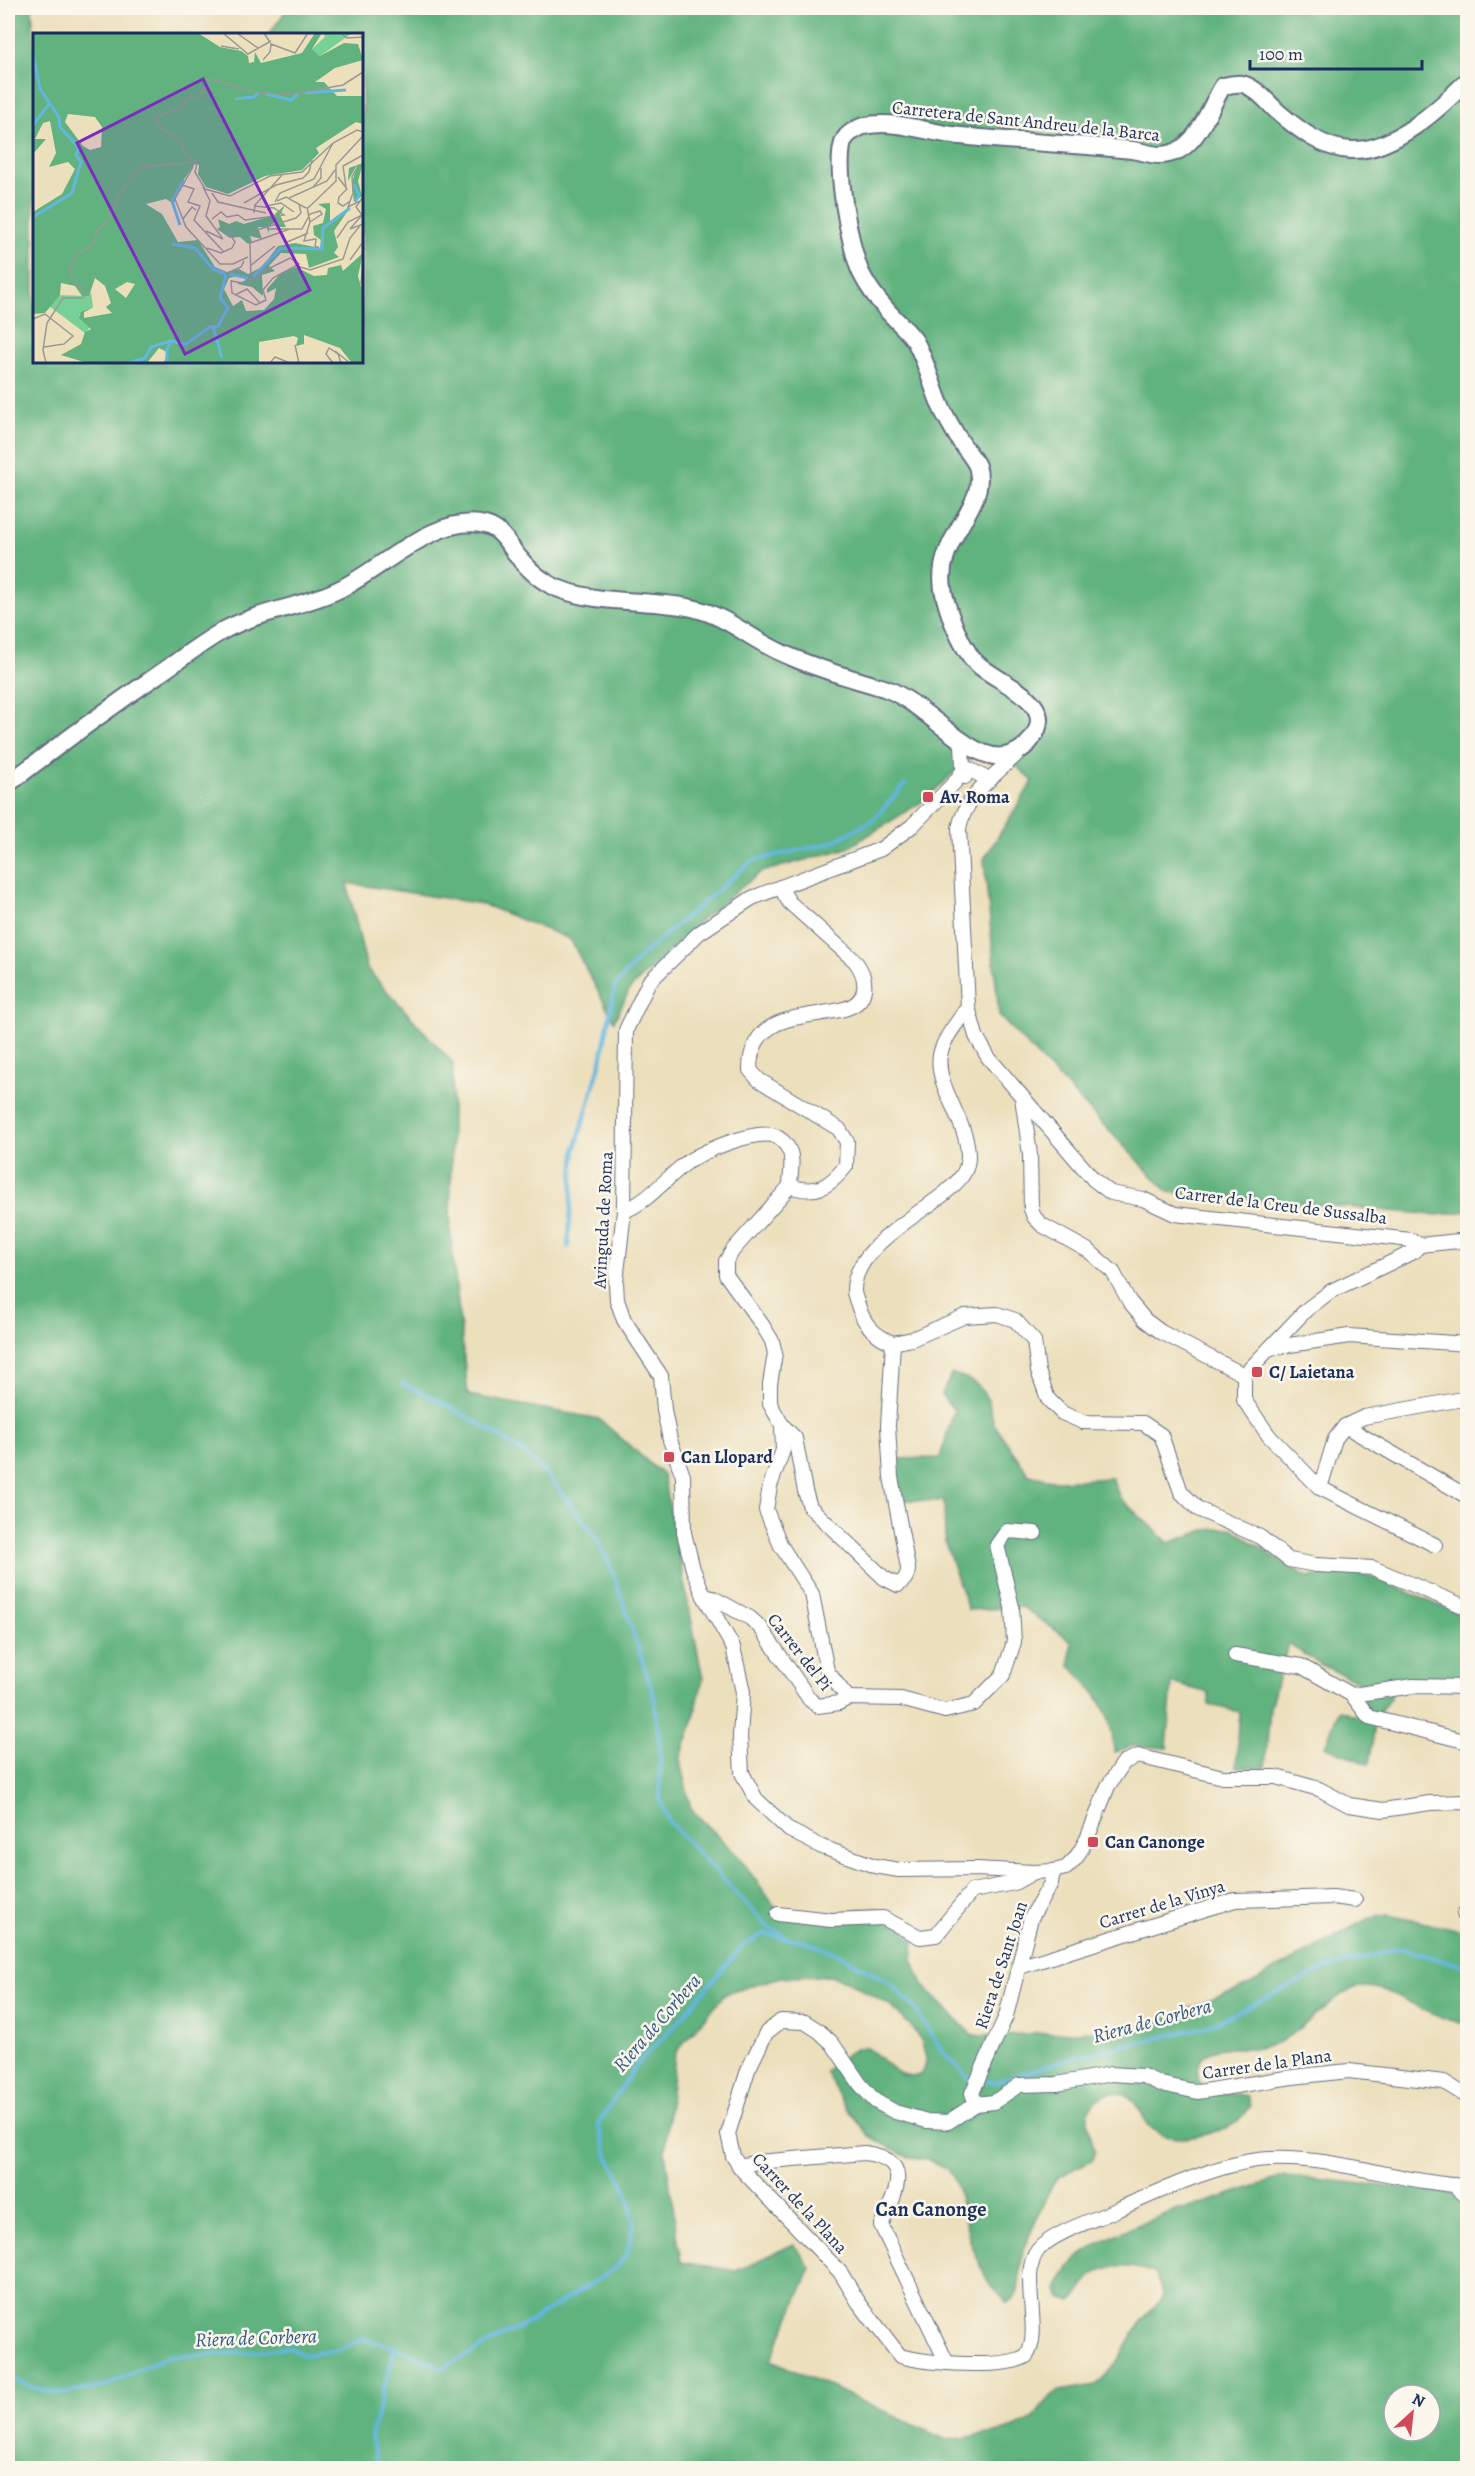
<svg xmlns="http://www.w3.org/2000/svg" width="1475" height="2476" viewBox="0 0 1475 2476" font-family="Alegreya,serif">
<rect width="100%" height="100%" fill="#fbf7ec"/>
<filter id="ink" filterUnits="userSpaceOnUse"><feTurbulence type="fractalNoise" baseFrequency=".0167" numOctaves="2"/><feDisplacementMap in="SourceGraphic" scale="12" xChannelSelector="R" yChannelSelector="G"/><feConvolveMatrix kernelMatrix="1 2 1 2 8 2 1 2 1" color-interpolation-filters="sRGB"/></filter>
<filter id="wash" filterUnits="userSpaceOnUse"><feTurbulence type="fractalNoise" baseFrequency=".008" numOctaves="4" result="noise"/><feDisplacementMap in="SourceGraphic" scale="24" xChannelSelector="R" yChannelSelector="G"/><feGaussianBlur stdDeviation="1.35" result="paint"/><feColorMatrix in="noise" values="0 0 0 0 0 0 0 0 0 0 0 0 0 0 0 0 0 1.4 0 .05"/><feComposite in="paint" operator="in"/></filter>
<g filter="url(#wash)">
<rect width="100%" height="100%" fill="#ecdfbc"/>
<g fill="#61b27e" stroke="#3e706e" stroke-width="1.5" fill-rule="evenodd">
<path d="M8,8H32L34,35V362H362V34H269L288,8H1467V1211L1438,1215L1168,1192L999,1016L984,859L1033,781L997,749L983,746L923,801L848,848L761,872L704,917L630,989L614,1021L570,939L482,904L347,883L367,969L453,1063L450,1230L468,1395L599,1419L663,1475L703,1679L693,1722L680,1760L691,1809L738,1856L779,1912C794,1913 810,1915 826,1914C876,1910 879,1894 914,1942L912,1960L924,1986L971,2034L980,2036L1139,2029L1248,1985L1367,1919L1387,1915L1467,1931V2025C1457,2022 1447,2019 1437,2016C1413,2007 1383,1982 1355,1988C1336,1993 1303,2030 1281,2041C1273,2045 1264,2048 1255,2048C1235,2049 1202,2041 1198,2070C1194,2099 1233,2092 1247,2096L1250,2106C1239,2125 1230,2127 1210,2133C1187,2140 1157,2143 1144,2118C1139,2108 1132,2096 1119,2093C1113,2092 1106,2094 1101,2097C1079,2110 1090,2132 1095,2151L1092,2160L1058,2177L1051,2186L1023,2250L1018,2290L1015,2298L1007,2303L988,2282L970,2241L956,2183L946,2168L928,2160L909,2158L869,2136L844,2105L825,2071C835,2064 845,2054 856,2049C876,2039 888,2083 920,2075L925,2067L926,2058L921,2040L910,2025L890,2005L847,1981L830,1976L781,1977L725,1994L675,2053L665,2151L681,2262L736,2271L794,2244L811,2268L771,2360L947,2440L996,2433L1015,2427L1033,2418L1051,2396L1059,2391L1096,2385L1113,2368L1142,2320L1163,2297L1156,2274C1139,2267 1109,2262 1094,2274C1086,2281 1081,2293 1072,2301L1062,2299L1057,2291C1070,2243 1137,2227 1178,2209L1189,2208L1286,2176L1454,2193L1467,2202V2468H8ZM1394,2395H1430V2431H1394Z"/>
<path d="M952,1374L963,1377L978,1385L988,1400L994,1424L1029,1475L1056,1481L1112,1478L1120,1498L1169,1543L1205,1530L1232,1528L1274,1557L1308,1577L1357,1571L1467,1617V1678L1392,1680L1390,1698L1376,1718L1369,1765L1325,1746L1339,1710L1360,1717L1367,1686L1322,1665L1288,1644L1270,1707L1265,1768L1236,1767L1240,1712L1209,1705V1693L1172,1683L1167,1748L1132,1746L1114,1752C1112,1710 1099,1696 1070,1666L1071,1641L1022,1607L968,1610L945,1542L944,1501L901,1500L894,1459L940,1458L954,1410L941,1395Z"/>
</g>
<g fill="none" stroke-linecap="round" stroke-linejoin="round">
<g stroke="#63b7df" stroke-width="4">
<polyline points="568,1247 575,1150 601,1061 615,986 644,953 752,861 831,843 873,820 905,784"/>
<polyline points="402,1384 430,1396 488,1429 527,1455 553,1482 599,1541 615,1578 655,1700 660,1751 660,1799 669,1822 768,1927 785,1936"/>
<polyline points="983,2080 995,2082 1074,2057 1209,2026 1325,1969 1399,1948 1468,1967"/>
<polyline points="8,2378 38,2389 60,2394 103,2387 168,2356 223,2354 289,2348 304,2355 337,2350 364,2339 395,2347 443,2368 533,2320 616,2268 627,2254 634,2224 628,2194 607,2154 598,2124 637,2064 679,2021 741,1947 764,1934 803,1941 839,1954 891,1984 913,2006 943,2052 967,2077 975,2078"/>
<polyline points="378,2468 371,2436 395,2347"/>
</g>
</g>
</g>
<g filter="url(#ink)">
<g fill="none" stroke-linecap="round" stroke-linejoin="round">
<defs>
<g id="minor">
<path d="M961,740C964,752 961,768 965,777"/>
<path d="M1019,752C996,775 966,794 959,828L968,1007L976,1036L988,1057L1094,1180L1111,1193L1143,1199L1175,1214L1411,1240L1420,1245L1468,1240"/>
<polyline points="989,780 969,769 962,772 956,781 912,826 881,849 752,898 699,933 649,982 626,1030 624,1211 616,1282 617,1300 624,1320 661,1376 664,1410 670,1440 683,1476 684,1533 693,1569 704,1596 733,1647 743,1692 740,1736 742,1773 756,1799 789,1830 822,1847 875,1866 899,1870 976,1869 1034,1872 1053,1871 1066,1868 1076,1858 1087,1839 1108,1786 1124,1762 1138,1756 1223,1777 1276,1777 1319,1789 1349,1805 1383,1810 1430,1803 1468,1802"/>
<path d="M780,887L789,902L855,961C868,978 870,1002 844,1009C805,1019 750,1012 750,1070L759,1080L839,1129L847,1142L846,1166C829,1187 817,1195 790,1186L733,1250L726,1261V1275L763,1326L772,1341L775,1353L770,1384V1404L782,1425L783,1450L770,1486L766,1510L781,1546L812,1594L827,1671L848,1698"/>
<polyline points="1022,1097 1030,1155 1031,1209 1034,1217 1042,1225 1089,1251 1113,1272 1129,1301 1145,1320 1161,1332 1244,1375"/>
<path d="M624,1211C650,1201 666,1177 689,1161C706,1150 752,1131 772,1135C779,1137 786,1143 789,1150C794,1159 790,1176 790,1186"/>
<polyline points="893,1343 912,1339 965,1316 997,1314 1015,1320 1034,1341 1038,1371 1048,1399 1062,1413 1083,1422 1143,1423 1161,1435 1181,1492 1198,1509 1260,1537 1289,1560 1316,1565 1373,1568 1468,1608"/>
<polyline points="1270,1348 1349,1336 1468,1344"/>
<polyline points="1244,1375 1244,1400 1269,1436 1320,1488 1435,1545"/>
<polyline points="1244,1375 1306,1310 1331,1291 1413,1252 1420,1245"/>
<path d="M782,1425L795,1438L805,1491L810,1507L884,1578L898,1585C905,1580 908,1576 908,1568L891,1477L888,1426L893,1343C877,1337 864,1325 859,1308C858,1303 854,1296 854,1291C853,1249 917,1216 945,1193C954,1185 964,1177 967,1165C975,1129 934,1089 940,1055C944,1037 958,1022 968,1007"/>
<polyline points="1345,1426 1468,1497"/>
<polyline points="1320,1488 1335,1439 1345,1426 1364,1417 1468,1398"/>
<polyline points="704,1596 713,1598 750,1618 761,1628 810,1700 818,1706 839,1703 848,1698 901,1699 945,1711 974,1704 1003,1675 1014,1642 1012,1607 997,1545 1007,1531 1035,1533"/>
<polyline points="1235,1655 1301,1666 1352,1695 1413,1686 1468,1687"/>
<polyline points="1352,1695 1369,1717 1468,1742"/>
<polyline points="778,1914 831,1920 883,1918 920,1937 936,1935 972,1891 1014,1883 1034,1872"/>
<polyline points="1464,1914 1468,1913"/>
<polyline points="1019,1967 1235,1900 1333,1897 1355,1900"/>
<path d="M1468,2097L1444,2082L1349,2071L1292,2077L1198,2092L1161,2084L1143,2076L1111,2074L1057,2084L1019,2085L994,2102L976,2104L948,2122L927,2121L895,2112L875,2101L860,2084L832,2043L819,2031L805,2022L781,2021L766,2033L748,2070L728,2134L733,2156L743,2171L840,2272L859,2303L900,2356C926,2363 1004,2370 1026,2356C1044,2334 1018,2274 1038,2250C1052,2233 1094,2220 1114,2211C1158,2192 1222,2161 1269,2159C1337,2156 1401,2183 1468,2186"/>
<polyline points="976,2104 972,2093 1006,2016 1031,1918 1051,1883 1053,1871"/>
<path d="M739,2166L758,2162L864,2153C915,2159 896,2193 881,2225L947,2363"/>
<polyline points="1454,2185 1468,2198"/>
</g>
<path id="tertiary" d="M8,784C56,747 105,711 156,676C177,662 197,646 219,633C256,611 301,608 340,589C382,569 436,513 485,525C501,529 507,542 516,554C527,568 540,581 557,588C601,606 651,598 696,609C728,617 752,640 782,653C815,668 850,678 884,688C922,700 969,762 1004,756C1014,755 1025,748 1031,740C1063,697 989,683 971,657C959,640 950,617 945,598C928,541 991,508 977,466C973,457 964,448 959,439C953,430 948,420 943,411C932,388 927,362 915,341C907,329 895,320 886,309C877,299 867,285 861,273C851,252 831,155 846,137C849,133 859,127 864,126C896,119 928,133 960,136C1017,142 1075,144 1132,150C1141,151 1151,155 1160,155C1196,155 1207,111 1223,86C1229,85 1237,83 1242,84C1256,87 1268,103 1278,112C1298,129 1323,149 1351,150C1393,152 1440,108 1468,80"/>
</defs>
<use href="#minor" stroke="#646d7f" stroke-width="16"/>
<use href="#tertiary" stroke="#646d7f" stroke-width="20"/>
<use href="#minor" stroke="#fff" stroke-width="14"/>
<use href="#tertiary" stroke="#fff" stroke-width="16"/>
</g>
</g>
<g fill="#d1495b" stroke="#fbf7ec" stroke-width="2">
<rect x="922" y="791" width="12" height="12" rx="3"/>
<rect x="1251" y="1366" width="12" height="12" rx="3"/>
<rect x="663" y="1451" width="12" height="12" rx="3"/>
<rect x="1087" y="1836" width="12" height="12" rx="3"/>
</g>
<g text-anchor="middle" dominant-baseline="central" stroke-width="5" stroke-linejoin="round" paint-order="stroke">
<g font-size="18" fill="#1b2f5e" stroke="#fbf7ec">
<text transform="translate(1026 121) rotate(6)">Carretera de Sant Andreu de la Barca</text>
<text transform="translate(1281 1205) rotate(7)">Carrer de la Creu de Sussalba</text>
<text transform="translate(603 1220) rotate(-87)">Avinguda de Roma</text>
<text transform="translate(800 1652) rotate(52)">Carrer del Pi</text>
<text transform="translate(1162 1904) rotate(-17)">Carrer de la Vinya</text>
<text transform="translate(1001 1965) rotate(-72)">Riera de Sant Joan</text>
<text transform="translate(1267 2064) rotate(-8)">Carrer de la Plana</text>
<text transform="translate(800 2203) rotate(47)">Carrer de la Plana</text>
</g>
<g font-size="18" font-weight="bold" fill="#1b2f5e" stroke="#fbf7ec" text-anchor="start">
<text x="940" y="797">Av. Roma</text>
<text x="1269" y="1372">C/ Laietana</text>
<text x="681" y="1457">Can Llopard</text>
<text x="1105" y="1842">Can Canonge</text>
</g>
<g font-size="20" font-style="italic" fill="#315885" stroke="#fbf7ec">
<text transform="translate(1152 2021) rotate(-15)">Riera de Corbera</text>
<text transform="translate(657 2023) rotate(-49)">Riera de Corbera</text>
<text transform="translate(256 2338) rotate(-2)">Riera de Corbera</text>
</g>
<g font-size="20" font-weight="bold" fill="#1b2f5e" stroke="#fbf7ec">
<text x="931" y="2209">Can Canonge</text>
</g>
</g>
<g transform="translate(33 33)">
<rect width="330" height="330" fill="#ecdfbc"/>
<path d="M290,0H319L287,23L279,16L292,4ZM58,259L60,274L46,282L58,293L52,300L16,273L23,262L56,263Z" fill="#77d095"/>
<path d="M0,0H165L187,14L208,18L215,23L216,30L221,29L222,19L228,30L269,20L282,0H289L279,16L287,23L311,10L325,11L330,27L302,35L282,49H291L304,63H330V91L323,89L283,115L286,120L269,137L232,143L195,161L173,154L165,141L166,132L162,131L147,152L141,171L133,166L113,171L129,181L145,209L165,207L182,234L194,239L206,236L215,241L229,234L245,213L262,210L287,215L288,207L281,202L280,193L290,190L293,176L285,171L297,170V191L316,176L301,198L305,214L301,220L306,224L276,235L273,221L248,220L236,233L242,238L229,242L230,263L219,254L204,251L213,247L207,242L196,245L191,256L200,273L209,267L213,278L231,277L241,266L243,255L234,260V256L248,240L263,234L281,243L294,242L295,235L308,232L310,238L330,220L325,243L328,254L330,239V330H319L307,315L271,302V311L263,313L265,305L261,303L226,309V330H131L134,319L126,315L114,330H54L28,322L48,311L52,299L58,296L46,285L48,279L61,274L51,279V285L79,280L73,274L78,270L72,253L62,245L56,263H49L42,253L28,250L27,262L12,280L0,281V179L29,161L42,136L35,129L16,134L23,120L17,88L10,90L2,106H13L0,121ZM35,81L62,84L69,94L68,114L57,117L50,113L32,89ZM94,249L102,251L93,265L82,256ZM330,130L325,148L329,163L321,169L319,150L324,132L315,148L316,135ZM252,172L247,182L253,194H246L243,189L236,193V201L234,195L225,194L229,206L217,203L219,209L215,211L207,204L197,205L184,196L187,194L185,186L196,191L203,188L211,191L241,182Z" fill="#61b27e" fill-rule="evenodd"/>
<path fill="none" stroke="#63b7df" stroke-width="3" d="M0,20L7,56L26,84L27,94L46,115L43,122L48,129L39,160L0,184M272,60L313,57M233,61L258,67L265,61M202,66L221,64L225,60M0,92L17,70M321,151L326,162L322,169M147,192L139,168L151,147M139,211L162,215L180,236L192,241M197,241L215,245M220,244L248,215L289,216L290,195L317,175M180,293L189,325M95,330L112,325L118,314L137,308L153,311L177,294L185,293L195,275L187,265L193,242M134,330V316L139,308"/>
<path fill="none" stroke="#989996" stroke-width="1.5" d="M190,0L215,21L238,8M198,0H221M307,0L314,5L330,4M205,1L225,15M238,11L262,20L275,0M188,13L206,16M230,27L237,19L238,11L231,0M164,129L151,120L148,108L129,96L122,85L150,73L154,64L166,65L178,46L213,58L254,62L310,52L330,39M164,130L162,139L172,156L197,163L237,143L269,139L300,110L324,97L330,99M325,133L319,144L320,160L315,174L327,168M160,134L142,166L153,194L187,231H200L215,224M305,144L314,156L306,164L305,170L310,173L317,168M149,152L161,156L155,169L167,173L161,187L190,218M170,154L177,168L173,183L190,206L173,198M280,154L288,145V135M313,154L310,133L330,122M179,160L185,169L233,180M256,165L294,148L302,137M244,168L253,164L273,175M242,169L247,160L281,146L300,110M211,170L243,152L270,145L276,139L279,127M233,173L248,170L261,179M274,174L277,189L271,208L283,206L282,214H286M275,175L303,148V132L330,103M221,180L222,172L250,141M329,182L317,196L330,191M329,182L323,174L330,164M150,186L159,174L163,177M179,186L188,179L194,184L205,182L212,187L251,182L241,175L221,173M277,189L289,181L287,178L277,181M234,196H257M221,198L263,185L268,180L266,171M304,205L315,189L329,182M252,210L275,200M174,215L188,220L199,215L202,209L196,199L199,196M257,225L266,231L240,245L230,257L233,267L223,272L199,260L198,248L215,251L229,239ZM317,227L330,209M217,233L242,213M264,233L277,237L310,226L317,205L327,193M194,240L208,234L211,228M218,247L217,210L257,196H269L277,181M328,251L330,229M202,262L214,256L227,270M0,286L12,281L40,303L31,311L11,314M262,312L266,330M302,318L317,330M13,330L10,317L14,290L30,265H50L54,260L39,247L37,232L47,219L60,213L64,198L74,188L91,154L108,134L164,129M237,330L242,324L257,330M300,330L293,321L296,315L305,321L308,330"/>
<path fill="#7b2cbf" fill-opacity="0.15" stroke="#7b2cbf" stroke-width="3" d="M170,46L277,257L152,321L44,110Z"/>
<rect width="330" height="330" fill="none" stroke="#1b2f5e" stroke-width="3"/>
</g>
<rect width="1475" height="2476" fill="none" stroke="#fbf7ec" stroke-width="30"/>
<g transform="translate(1412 2413) rotate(27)"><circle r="28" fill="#fbf7ec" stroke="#a1a7b3" stroke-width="1.5"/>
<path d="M0-4.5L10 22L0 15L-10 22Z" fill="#d1495b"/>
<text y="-9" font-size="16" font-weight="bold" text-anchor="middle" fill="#1b2f5e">N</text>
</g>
<path d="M1250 60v9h172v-9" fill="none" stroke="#1b2f5e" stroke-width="3"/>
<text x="1259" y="60" font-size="18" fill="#1b2f5e" stroke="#fbf7ec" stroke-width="4.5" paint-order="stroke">100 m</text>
</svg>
